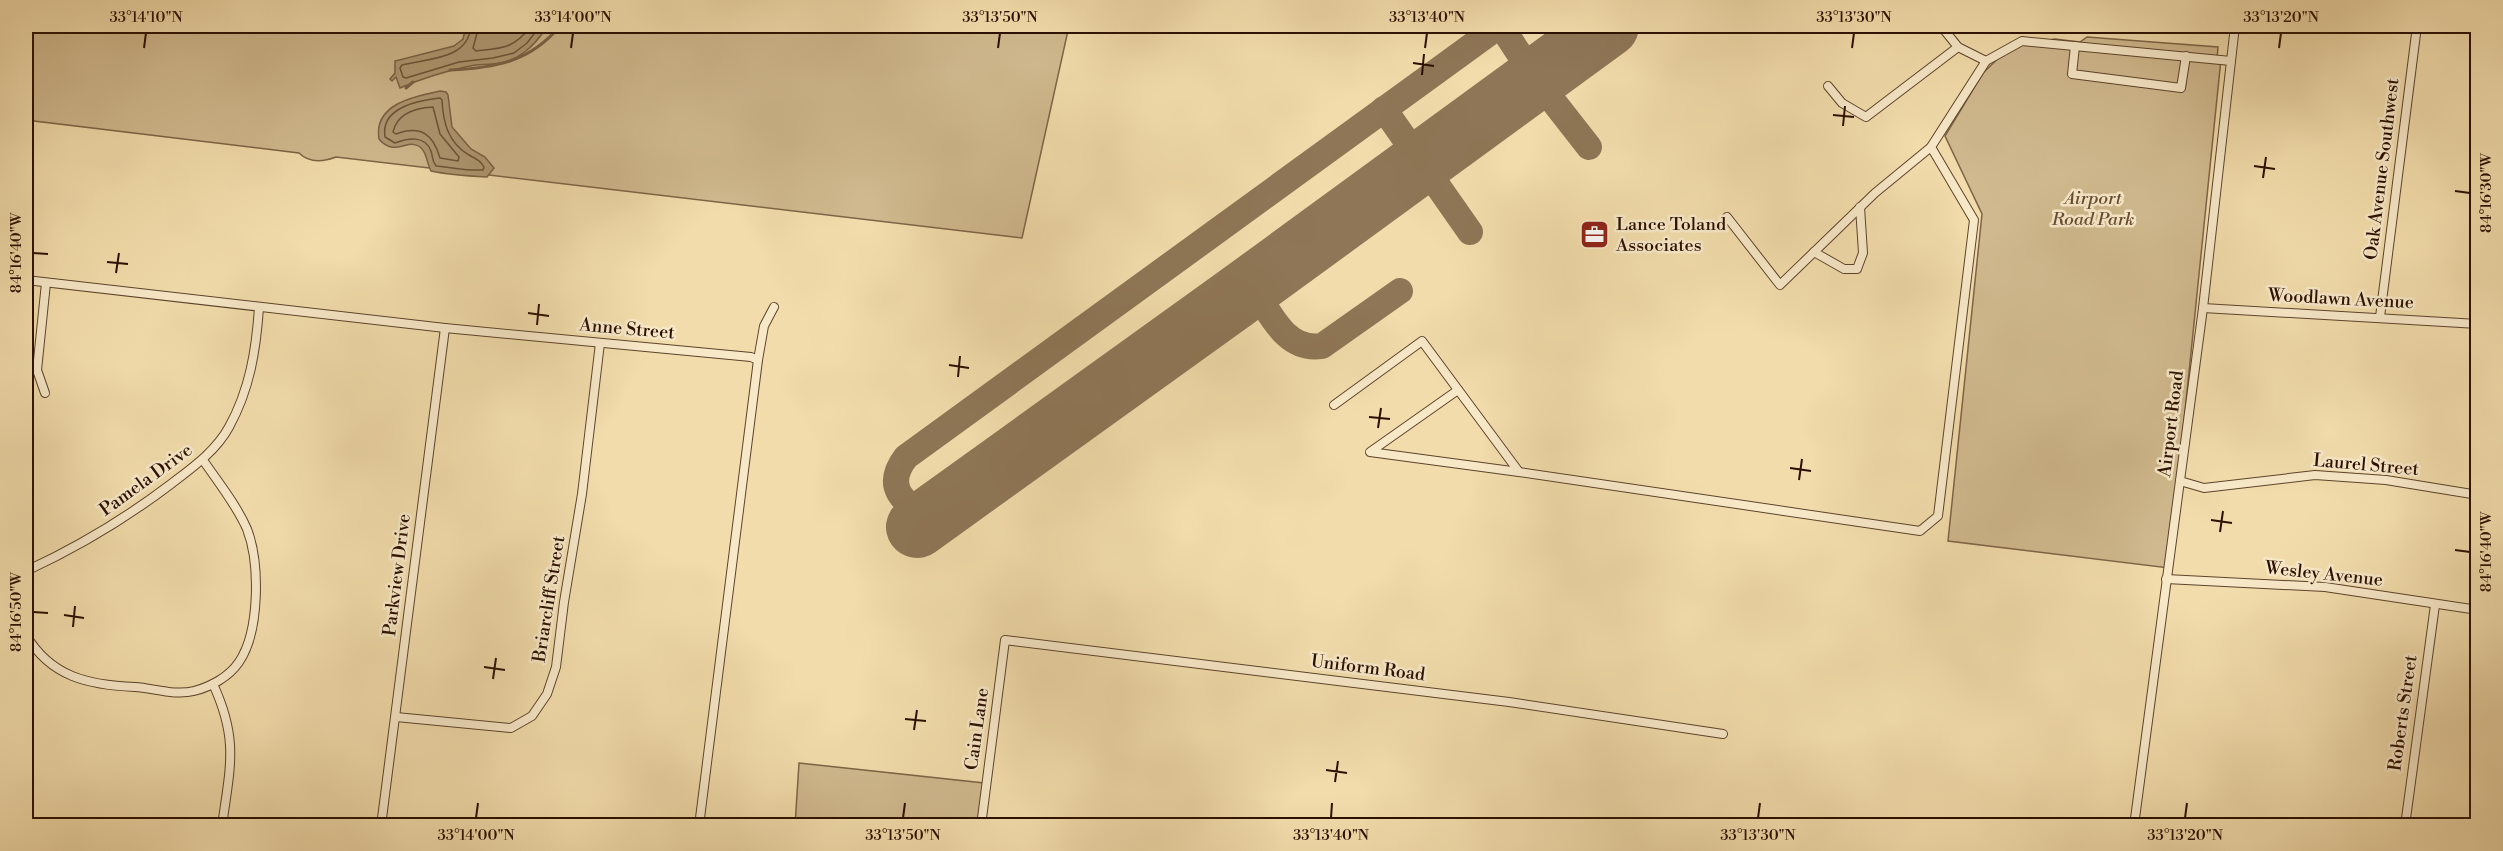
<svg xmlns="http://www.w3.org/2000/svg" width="2503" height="851" viewBox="0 0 2503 851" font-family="'Libre Bodoni',serif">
<rect width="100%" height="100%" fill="#f2dcab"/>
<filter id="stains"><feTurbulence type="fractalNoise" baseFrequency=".00333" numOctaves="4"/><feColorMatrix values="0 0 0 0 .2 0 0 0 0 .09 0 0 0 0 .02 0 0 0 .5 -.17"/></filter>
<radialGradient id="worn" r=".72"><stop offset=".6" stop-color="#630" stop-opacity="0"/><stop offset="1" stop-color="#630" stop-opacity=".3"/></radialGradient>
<g fill="#d0b98e" stroke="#7e6447" stroke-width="1.5">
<path d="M26,26H1069L1022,238L336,157C323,162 309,163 299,153L26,120Z"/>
<polygon points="2087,37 2218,47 2217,59 2221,59 2169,568 1948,541 1982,214 1945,136 1983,73 2011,46 2055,39 2080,42"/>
<polygon points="799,763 984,783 978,825 795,826"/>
</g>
<g fill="#ae9771" stroke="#7a6144" stroke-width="1.5">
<path d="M466,26H547C536,45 517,63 493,64C486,65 478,64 470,66C446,71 423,78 400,88L396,77L392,81L390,79L395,73V61L454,46L463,39Z"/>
<path d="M440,91L446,92L448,95L452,127L471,149L485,157L494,168L487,177C468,176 449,175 431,171C427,164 427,154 422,149C409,135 396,159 379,139C373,104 415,96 440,91Z"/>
</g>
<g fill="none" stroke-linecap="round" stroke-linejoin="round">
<g stroke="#6c5438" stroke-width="1.5">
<path d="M471,26C468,60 429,58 402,65L400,68L403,77L406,78L459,62L493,58L514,53L527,43L540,26"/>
<path d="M479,26L473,48L476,51C504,48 512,49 532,26"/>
<path d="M440,98L442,100C443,122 448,143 469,155C476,159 480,160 484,167L483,170C466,171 451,167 436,166C432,161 433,157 431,151C425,135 408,138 395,143L385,137C380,107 420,100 440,98Z"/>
<path d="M433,107L440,134L459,157L458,161L440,158C433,134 421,125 396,134L393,132C397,114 415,108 433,107Z"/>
</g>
<g stroke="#7a6144" stroke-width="3">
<path d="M450,70C495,68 530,62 560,26"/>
<polyline points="406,88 413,82"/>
</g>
<g stroke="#8e7656" stroke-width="26">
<polyline points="1501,26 1535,78 1589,147"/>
<polyline points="1384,109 1470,232"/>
<path d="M1252,286C1270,312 1285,352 1322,346L1400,291"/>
<path d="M930,518C903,503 883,487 906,457L1499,26"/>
</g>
<polyline stroke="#8e7656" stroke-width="62" points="917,527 1234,299 1608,26"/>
<defs>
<g id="street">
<polyline points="1941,26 1958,47 1986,61"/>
<polyline points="2075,46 2072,74 2181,88 2186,56"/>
<polyline points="1828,86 1842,103 1866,117 1958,47"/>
<polyline points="1727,217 1780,285 1875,193 1931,147"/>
<polyline points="1814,252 1844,269 1857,269 1863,253 1860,207"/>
<polyline points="26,280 445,328 751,357 758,360"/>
<polyline points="2203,308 2478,324"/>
<polyline points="2380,317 2417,26"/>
<polyline points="1458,390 1370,452 1519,472"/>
<polyline points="45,393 37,370 46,283"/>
<polyline points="1334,405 1422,341 1519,472 1920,531 1938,516 1974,220 1931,147 1986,61 2022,41 2231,61"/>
<polyline points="2180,481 2204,488 2315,475 2386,480 2478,495"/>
<path d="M26,571C78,547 125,519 171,484C192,468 216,451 229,427C250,389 256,350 259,308"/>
<polyline points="2166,579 2325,587 2478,610"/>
<path d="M26,635C51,677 88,685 135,687C153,688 175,696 194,691C210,687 229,677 239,662C260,631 260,563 247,529C236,504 218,482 203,460"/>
<path d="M213,684C239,740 230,767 222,826"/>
<polyline points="396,717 511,728 532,716 547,694 556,667 564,602 582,494 600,343"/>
<polyline points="381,826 445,328"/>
<polyline points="699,826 758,360 764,326 774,307"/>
<polyline points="981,826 1005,640 1509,702 1723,734"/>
<polyline points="2134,826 2203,308 2235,26"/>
<polyline points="2405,826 2435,605"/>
</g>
</defs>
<use href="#street" stroke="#5d432b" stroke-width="10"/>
<use href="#street" stroke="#f7e8c8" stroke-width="8"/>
</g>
<path fill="none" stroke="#2b1000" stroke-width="2" d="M144,48L146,33M571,48L573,33M998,48L1000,33M1425,48L1427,33M1852,48L1854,33M2279,48L2281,33M1413,63L1434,66M1422,75L1424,54M1833,115L1854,117M1843,126L1845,106M2254,166L2275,169M2263,178L2266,157M2455,191L2470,193M33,253L48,254M107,262L128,264M116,273L119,253M528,313L549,316M537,325L539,304M949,365L969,368M958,377L960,356M1369,417L1390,419M1378,428L1381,408M1790,468L1811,471M1799,480L1802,459M2211,520L2232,523M2220,532L2223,511M2455,550L2470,552M33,612L48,613M64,615L84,618M73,627L75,606M484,667L505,670M493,679L496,658M905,719L926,721M914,730L917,710M1326,770L1347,773M1335,782L1338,761M476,818L478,803M903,818L905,803M1331,818L1332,803M1758,818L1760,803M2185,818L2187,803"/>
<defs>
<symbol id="office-square" viewBox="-11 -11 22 22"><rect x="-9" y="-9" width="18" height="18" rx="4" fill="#8f2418" stroke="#f7e8c8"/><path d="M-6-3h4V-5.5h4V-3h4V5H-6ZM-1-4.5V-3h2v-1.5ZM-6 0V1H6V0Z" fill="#fff"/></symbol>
</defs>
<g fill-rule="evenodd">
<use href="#office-square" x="1578" y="218" width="33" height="33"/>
</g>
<g text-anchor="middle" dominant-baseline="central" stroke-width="5" stroke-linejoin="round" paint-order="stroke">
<g font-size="18" fill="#2b1000" stroke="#f7e8c8">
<text transform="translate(2382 169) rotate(-83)">Oak Avenue Southwest</text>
<text transform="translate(2341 299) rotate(3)">Woodlawn Avenue</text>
<text transform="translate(627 329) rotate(5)">Anne Street</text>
<text transform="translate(2171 424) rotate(-83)">Airport Road</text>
<text transform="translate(2366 465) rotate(5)">Laurel Street</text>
<text transform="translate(146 480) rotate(-36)">Pamela Drive</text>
<text transform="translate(2324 574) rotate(6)">Wesley Avenue</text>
<text transform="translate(397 575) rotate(-83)">Parkview Drive</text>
<text transform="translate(549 599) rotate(-81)">Briarcliff Street</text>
<text transform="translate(1368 668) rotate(7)">Uniform Road</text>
<text transform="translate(2403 713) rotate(-82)">Roberts Street</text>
<text transform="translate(977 729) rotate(-82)">Cain Lane</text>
</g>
<g font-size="18" font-style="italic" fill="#654b32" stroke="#f7e8c8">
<text x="2093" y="198">Airport<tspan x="2093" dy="21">Road Park</tspan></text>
</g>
<g font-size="18" fill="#2b1000" stroke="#f7e8c8" text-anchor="start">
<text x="1616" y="224">Lance Toland<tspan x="1616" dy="21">Associates</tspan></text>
</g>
</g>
<rect width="2503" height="851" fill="none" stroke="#f2dcab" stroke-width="66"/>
<rect x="33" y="33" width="2437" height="785" fill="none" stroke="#2b1000" stroke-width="2"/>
<g font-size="15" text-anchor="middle" fill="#2b1000">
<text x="146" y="22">33°14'10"N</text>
<text x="573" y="22">33°14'00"N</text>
<text x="1000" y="22">33°13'50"N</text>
<text x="1427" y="22">33°13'40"N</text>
<text x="1854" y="22">33°13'30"N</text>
<text x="2281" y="22">33°13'20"N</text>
<text transform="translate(2486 193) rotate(-90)" y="5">84°16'30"W</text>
<text transform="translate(16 253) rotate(-90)" y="5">84°16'40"W</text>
<text transform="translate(2486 552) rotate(-90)" y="5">84°16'40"W</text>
<text transform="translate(16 612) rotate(-90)" y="5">84°16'50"W</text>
<text x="476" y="840">33°14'00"N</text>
<text x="903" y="840">33°13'50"N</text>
<text x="1331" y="840">33°13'40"N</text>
<text x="1758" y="840">33°13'30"N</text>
<text x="2185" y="840">33°13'20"N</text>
</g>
<rect width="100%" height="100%" filter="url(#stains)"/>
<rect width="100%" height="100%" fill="url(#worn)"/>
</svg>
